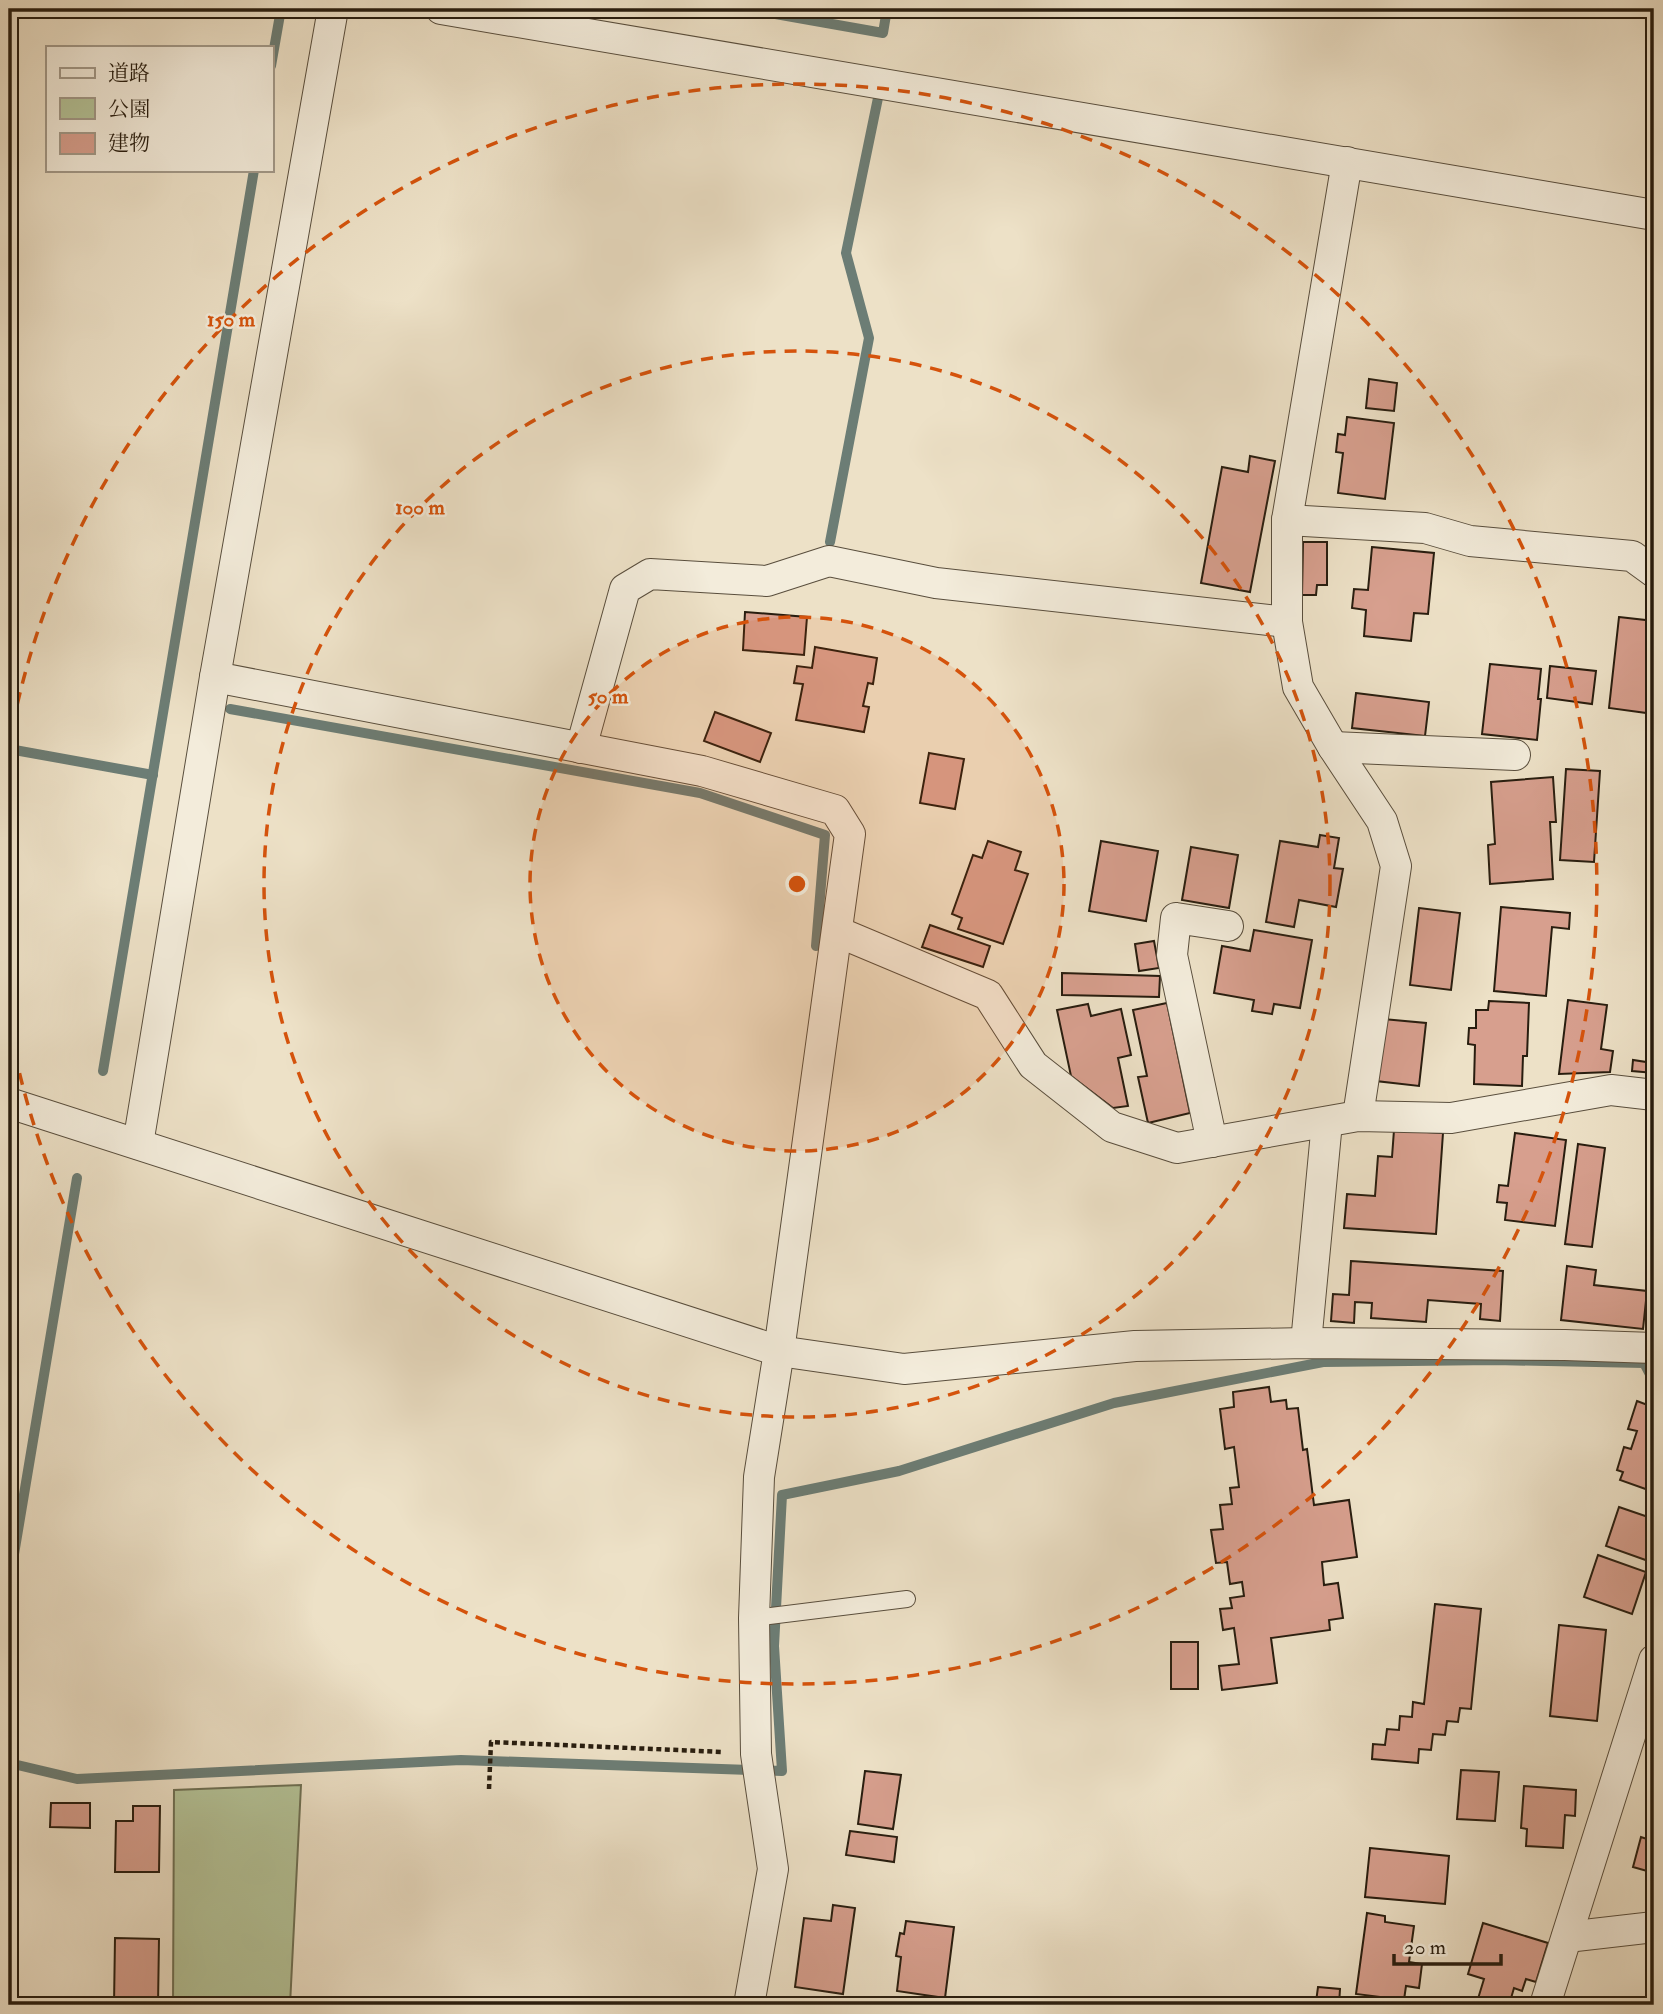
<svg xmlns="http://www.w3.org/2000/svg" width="1663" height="2014" viewBox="0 0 1663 2014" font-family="'IM FELL Double Pica','Noto Serif JP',serif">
<rect width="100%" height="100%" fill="#ede1c7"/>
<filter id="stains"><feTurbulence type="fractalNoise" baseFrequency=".00286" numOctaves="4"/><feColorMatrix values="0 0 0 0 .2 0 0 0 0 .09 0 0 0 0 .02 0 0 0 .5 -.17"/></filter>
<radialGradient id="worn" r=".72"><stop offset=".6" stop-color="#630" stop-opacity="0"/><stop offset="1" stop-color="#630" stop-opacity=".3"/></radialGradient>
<polygon fill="#b4c398" stroke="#6e7054" stroke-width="2" points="301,1785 290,2005 173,2005 174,1790"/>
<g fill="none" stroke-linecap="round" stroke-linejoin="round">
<g stroke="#6c7d75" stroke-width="10">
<polyline points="747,9 883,33 887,9"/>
<polyline points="271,66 281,9"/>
<polyline points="830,542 869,338 846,253 878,98"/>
<polyline points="230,709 700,793 825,835 816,946"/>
<polyline points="9,749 153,775"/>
<polyline points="103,1071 254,170"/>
<polyline points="9,1584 77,1178"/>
<polyline points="9,1763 77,1779 461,1760 782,1771 774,1646 782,1495 899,1471 1114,1403 1323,1362 1495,1360 1644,1363 1654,1382"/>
</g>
</g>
<g fill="#d79f8e" stroke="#281d0f" stroke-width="2">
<polygon points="1369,379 1397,383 1394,411 1366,408"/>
<polygon points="1347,417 1394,423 1385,499 1338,493 1343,453 1336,452 1338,434 1345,435"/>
<polygon points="1250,456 1275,461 1250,592 1201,583 1222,467 1248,472"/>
<polygon points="1303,542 1327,542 1327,585 1317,585 1316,595 1302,595"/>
<polygon points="1372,547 1434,553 1428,614 1414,613 1411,641 1364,636 1366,610 1352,608 1354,589 1368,590"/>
<polygon points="745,612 807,617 804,655 743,650"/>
<polygon points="1619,617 1654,621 1654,714 1609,708"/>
<polygon points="815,647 877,658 873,684 868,683 863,706 869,707 864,732 796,720 803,684 794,683 797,666 812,668"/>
<polygon points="1490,664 1541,669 1538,699 1541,699 1537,740 1482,734"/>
<polygon points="1550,666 1596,671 1592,704 1547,698"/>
<polygon points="1356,693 1429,702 1425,736 1352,728"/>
<polygon points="715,712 771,733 760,762 704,741"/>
<polygon points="929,753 964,759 955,809 920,803"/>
<polygon points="1566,769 1600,771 1594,862 1560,860"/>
<polygon points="1553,777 1556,822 1550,822 1553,879 1490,884 1488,845 1495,844 1491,782"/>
<polygon points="1320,835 1339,838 1334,868 1343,869 1336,907 1299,900 1294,927 1266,922 1280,841 1318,847"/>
<polygon points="988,841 1021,852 1015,870 1028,874 1003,944 958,929 962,918 952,914 973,855 982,858"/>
<polygon points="1101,841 1158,851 1146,921 1089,911"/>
<polygon points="1191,847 1238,855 1229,908 1182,900"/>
<polygon points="1501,907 1570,913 1569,929 1552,927 1546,996 1494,991"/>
<polygon points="1419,908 1460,913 1451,990 1410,985"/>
<polygon points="930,925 990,946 983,967 922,947"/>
<polygon points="1254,930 1312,940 1300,1008 1274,1004 1272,1014 1252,1011 1254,1000 1214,993 1222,946 1250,951"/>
<polygon points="1154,941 1159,968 1139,971 1135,944"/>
<polygon points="1062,973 1160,976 1159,997 1062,995"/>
<polygon points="1568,1000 1607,1005 1601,1049 1613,1051 1610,1072 1559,1074"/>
<polygon points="1489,1001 1529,1003 1527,1056 1523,1056 1522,1086 1474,1084 1475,1045 1468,1044 1469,1028 1476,1028 1476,1010 1488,1010"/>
<polygon points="1167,1003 1190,1113 1148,1123 1138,1077 1147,1076 1133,1010"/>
<polygon points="1088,1004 1091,1016 1121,1009 1131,1055 1118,1058 1128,1106 1113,1108 1071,1076 1057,1010"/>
<polygon points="1383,1019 1426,1023 1419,1086 1376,1081"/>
<polygon points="1654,1055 1654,1073 1632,1071 1633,1060 1653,1063"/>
<polygon points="1394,1130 1443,1133 1436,1234 1344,1228 1347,1194 1375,1196 1378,1156 1392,1157"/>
<polygon points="1515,1133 1566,1140 1555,1226 1505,1220 1507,1203 1497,1202 1499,1185 1508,1186"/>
<polygon points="1578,1144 1605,1148 1592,1247 1565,1244"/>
<polygon points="1351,1261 1503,1271 1500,1321 1480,1319 1481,1304 1428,1300 1426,1322 1371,1318 1372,1303 1355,1302 1354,1323 1331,1321 1333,1294 1349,1295"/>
<polygon points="1567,1266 1596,1270 1594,1285 1647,1291 1643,1329 1561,1320"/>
<polygon points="1269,1387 1271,1402 1286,1400 1287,1409 1298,1408 1303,1450 1307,1449 1314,1505 1349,1500 1357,1557 1322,1562 1324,1585 1338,1583 1343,1618 1329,1620 1330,1630 1271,1638 1277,1683 1222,1690 1219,1666 1239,1664 1234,1628 1223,1630 1220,1609 1232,1608 1230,1598 1244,1596 1242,1582 1230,1584 1227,1562 1216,1563 1211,1530 1223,1529 1220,1505 1232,1504 1230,1488 1239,1487 1234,1447 1225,1449 1220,1409 1234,1407 1233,1392"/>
<polygon points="1637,1401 1653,1407 1650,1418 1654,1419 1654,1492 1620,1480 1623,1472 1617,1470 1624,1447 1631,1449 1637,1431 1628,1429"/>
<polygon points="1619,1507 1654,1519 1654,1563 1606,1546"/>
<polygon points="1598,1555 1646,1572 1632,1614 1584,1597"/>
<polygon points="1435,1604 1481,1609 1471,1709 1460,1708 1458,1722 1447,1721 1445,1735 1433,1734 1431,1750 1419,1749 1418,1763 1372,1759 1373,1744 1385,1745 1387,1729 1399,1730 1400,1716 1412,1717 1413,1702 1424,1704"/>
<polygon points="1559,1625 1606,1630 1597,1721 1550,1716"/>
<rect x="1171" y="1642" width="27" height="47"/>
<polygon points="1461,1770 1499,1772 1495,1821 1457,1819"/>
<polygon points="865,1771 901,1775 893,1829 858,1824"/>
<polygon points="1524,1786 1576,1790 1575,1816 1565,1815 1563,1848 1526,1846 1527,1829 1521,1828"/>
<polygon points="51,1803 90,1803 90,1828 50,1827"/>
<polygon points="133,1806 160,1806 159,1872 115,1872 116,1821 133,1821"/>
<polygon points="1654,1826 1654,1873 1633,1867 1641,1837 1650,1840"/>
<polygon points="850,1831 897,1837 894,1862 846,1855"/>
<polygon points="1370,1848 1449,1856 1445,1904 1365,1897"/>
<polygon points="833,1905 855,1908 843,1994 795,1987 804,1918 831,1921"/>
<polygon points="1367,1913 1385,1916 1385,1922 1414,1926 1409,1962 1422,1964 1419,1988 1406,1986 1404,2000 1356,1994"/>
<polygon points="906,1921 954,1927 945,1998 897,1991 901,1957 896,1956 900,1933 904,1934"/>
<polygon points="1483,1923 1548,1943 1536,1982 1526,1979 1522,1991 1514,1988 1509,2005 1486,2005 1477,2002 1484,1979 1468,1974"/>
<polygon points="115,1938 159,1939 158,2005 114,2005"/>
<polygon points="1318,1987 1340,1989 1339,2005 1289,2005 1290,1999 1316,2002"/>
</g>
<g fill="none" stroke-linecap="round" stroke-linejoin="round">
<defs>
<polyline id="lane" points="754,1618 907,1599"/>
<g id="street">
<polyline points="441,9 1654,215"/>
<polyline points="1287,520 1425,528 1470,541 1632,556 1654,572"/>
<polyline points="1287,622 1298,687 1333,747 1382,821 1396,866 1358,1116"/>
<polyline points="215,677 702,771 835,810 850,834 779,1351 759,1477 754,1618 756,1754 773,1869 749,2005"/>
<polyline points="1333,747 1515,755"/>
<polyline points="581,748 625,589 650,574 767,581 829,561 936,583 1287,622 1287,520 1347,162"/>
<polyline points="838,932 988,995 1033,1065 1112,1127 1177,1148 1358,1116 1451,1118 1611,1090 1654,1095"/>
<polyline points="9,1103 779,1351 904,1369 1135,1346 1306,1343 1565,1345 1654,1348"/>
<polyline points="1212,1142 1172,955 1176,918 1228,926"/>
<polyline points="138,1144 215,677 333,9"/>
<polyline points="1306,1343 1327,1122"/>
<polyline points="1567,1937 1654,1927"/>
<polyline points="1545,2005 1654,1660"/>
</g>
</defs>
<use href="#lane" stroke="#594e3d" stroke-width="18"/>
<use href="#street" stroke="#594e3d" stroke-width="32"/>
<polyline stroke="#281d0f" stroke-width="4.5" stroke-dasharray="5 3.5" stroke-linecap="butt" points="489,1789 491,1742 723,1752"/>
<use href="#lane" stroke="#f3ecdb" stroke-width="16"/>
<use href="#street" stroke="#f3ecdb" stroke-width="30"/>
</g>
<circle cx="797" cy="884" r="267" fill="#d5530c" fill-opacity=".12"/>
<g fill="none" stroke="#d5530c" stroke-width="3.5" stroke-dasharray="12 9">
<circle cx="797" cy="884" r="267"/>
<circle cx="797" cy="884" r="533"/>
<path d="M9 745A800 800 0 1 1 9 1023"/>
</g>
<circle cx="797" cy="884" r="10" fill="#d5530c" stroke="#f3ecdb" stroke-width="3.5"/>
<g font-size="21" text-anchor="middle" font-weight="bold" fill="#d5530c" stroke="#f3ecdb" stroke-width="5" stroke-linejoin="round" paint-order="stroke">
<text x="231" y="326">150 m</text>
<text x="420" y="514">100 m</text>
<text x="608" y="703">50 m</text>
</g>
<rect width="1663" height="2014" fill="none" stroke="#ede1c7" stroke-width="35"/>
<rect x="10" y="10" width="1642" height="1993" fill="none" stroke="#281d0f" stroke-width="3.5"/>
<rect x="18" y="18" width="1628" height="1979" fill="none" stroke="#281d0f" stroke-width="2"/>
<rect x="46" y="46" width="228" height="126" fill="#f3ecdb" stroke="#a29989" stroke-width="2"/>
<rect x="60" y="68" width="35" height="10" fill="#f3ecdb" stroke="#a29989" stroke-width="2"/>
<text x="108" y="80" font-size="21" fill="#281d0f">道路</text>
<rect x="60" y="98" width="35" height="21" fill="#b4c398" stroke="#a29989" stroke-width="2"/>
<text x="108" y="116" font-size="21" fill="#281d0f">公園</text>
<rect x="60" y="133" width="35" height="21" fill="#d79f8e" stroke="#a29989" stroke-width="2"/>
<text x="108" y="150" font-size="21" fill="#281d0f">建物</text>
<path d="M1394 1954v10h107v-10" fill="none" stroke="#281d0f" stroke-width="3.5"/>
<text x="1404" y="1954" font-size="21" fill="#281d0f" stroke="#f3ecdb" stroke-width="5" paint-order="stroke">20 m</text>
<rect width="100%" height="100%" filter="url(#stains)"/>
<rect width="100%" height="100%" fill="url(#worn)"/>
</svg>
